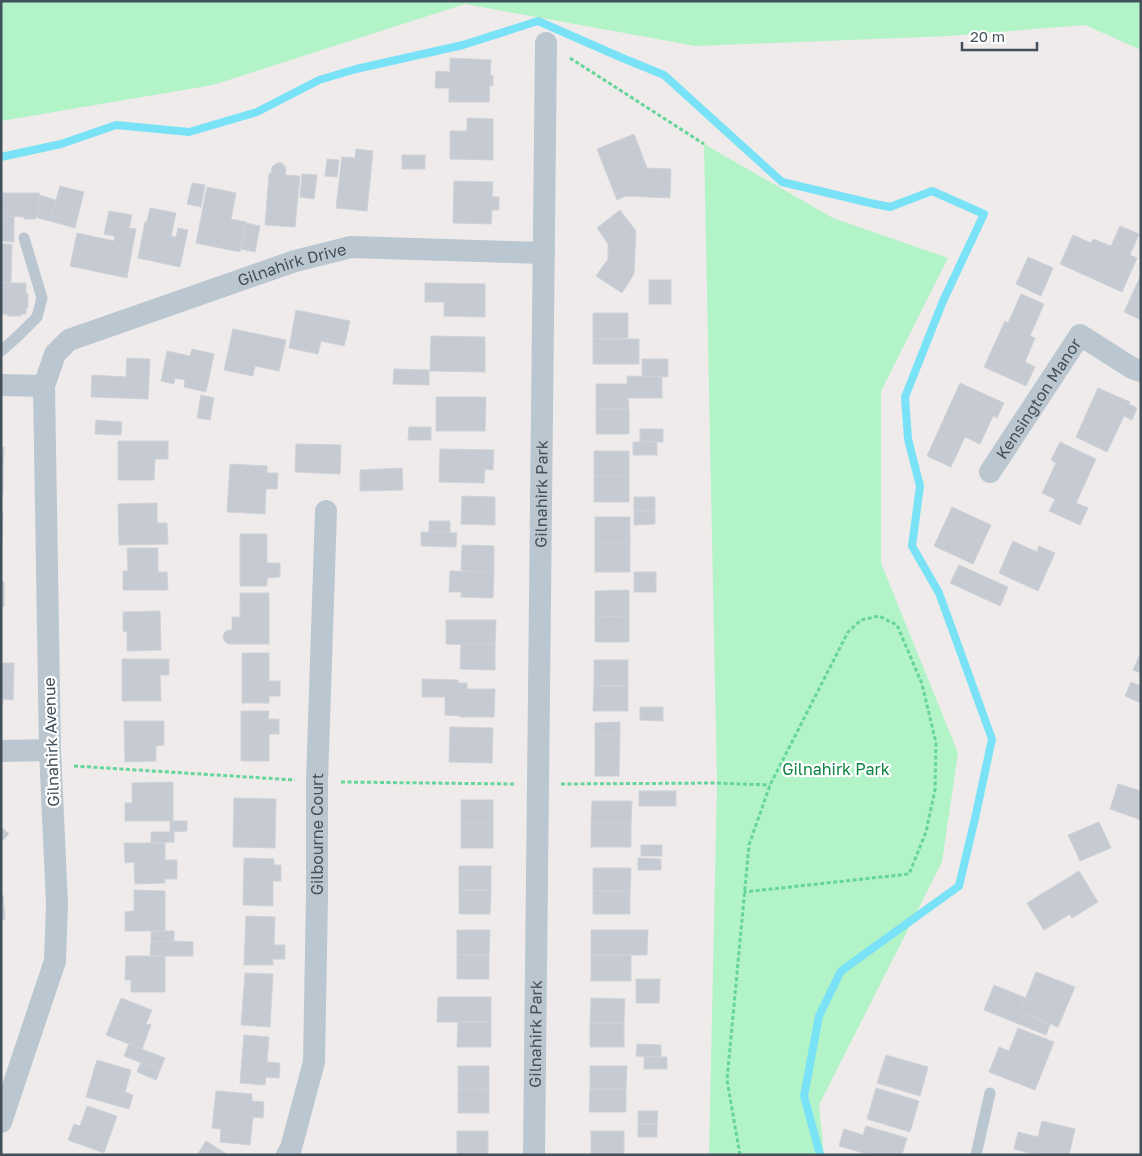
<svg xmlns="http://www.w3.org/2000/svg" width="1142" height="1156" viewBox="0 0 1142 1156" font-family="'Golos Text',sans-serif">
<rect width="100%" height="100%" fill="#efebeb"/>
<g fill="#b2f3c8">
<polygon points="1,1 1141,1 1141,50 1085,25 949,36 696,46 465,4 213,85 1,121"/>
<polygon points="704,144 833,218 948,258 881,391 881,563 958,753 942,862 819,1105 824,1155 709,1155 717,783"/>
</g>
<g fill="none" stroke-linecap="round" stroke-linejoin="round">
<polyline stroke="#79e2f6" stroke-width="8" points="1,157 61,144 116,125 189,132 257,112 319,80 356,69 463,45 538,21 620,57 664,75 782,182 870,203 890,207 932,191 984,214 943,301 905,397 908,439 920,486 912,546 939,593 992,739 976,814 959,886 841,971 819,1016 804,1096 820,1155"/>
</g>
<g fill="#c6cad2" stroke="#ced2d8">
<polygon points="450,58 491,60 490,75 493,76 493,86 490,85 489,102 449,102 449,88 435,88 436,71 450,72"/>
<polygon points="467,118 493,119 493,160 450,159 450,131 467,131"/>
<polygon points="634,134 647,168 671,169 670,198 626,196 617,200 597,149"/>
<polygon points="356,149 373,151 367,211 336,208 342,157 355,158"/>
<rect x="402" y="155" width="23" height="14"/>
<polygon points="327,159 339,160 337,177 325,176"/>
<polygon points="277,163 282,163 286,168 285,175 300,176 295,227 265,225 269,174 271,173 272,167"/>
<polygon points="302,174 317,175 314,199 300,197"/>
<polygon points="454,181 493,182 492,197 499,197 499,210 492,210 491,224 453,223"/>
<polygon points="192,183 205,185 201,207 187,204"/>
<polygon points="60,186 84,192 75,228 50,221"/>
<polygon points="207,187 236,193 231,219 246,222 240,252 196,243"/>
<polygon points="1,193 39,193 39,217 36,217 36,219 24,219 24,217 1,216"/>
<polygon points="39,195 56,200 50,221 38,218"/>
<polygon points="150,208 176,213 171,236 176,237 178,228 188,230 180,267 138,258 145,222 147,222"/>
<polygon points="620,210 636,231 634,274 622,293 596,276 608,259 608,244 597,228"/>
<polygon points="109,211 132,215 129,228 136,229 127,278 70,266 77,233 114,241 115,236 104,234"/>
<polygon points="1,216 14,216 14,242 1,241"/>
<polygon points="246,223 260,226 255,252 241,249"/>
<polygon points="1120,226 1139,234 1130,255 1137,258 1122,292 1060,264 1073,235 1091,243 1093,239 1111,246"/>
<polygon points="1,244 12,244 11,283 1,283"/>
<polygon points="1028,257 1053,268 1041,296 1016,284"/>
<polygon points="1140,277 1141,277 1141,320 1124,312"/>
<rect x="649" y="280" width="22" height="24"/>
<polygon points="1,283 26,283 26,294 28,294 28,308 26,308 26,314 21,314 21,316 8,316 7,314 1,314"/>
<polygon points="425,283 485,284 485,317 444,316 444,302 425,302"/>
<polygon points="1021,294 1044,304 1030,336 1035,338 1025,362 1035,367 1026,386 984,367 1005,321 1008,323"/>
<polygon points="296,310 350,321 344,346 321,341 318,354 289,348"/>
<polygon points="593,313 628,313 628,338 593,339"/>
<polygon points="233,329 286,340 279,371 255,366 253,376 224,370"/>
<polygon points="431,336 485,337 485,372 430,371"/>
<rect x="593" y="339" width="46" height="25"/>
<polygon points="192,349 214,354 206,392 184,387 185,380 175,378 174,384 161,381 167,351 190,356"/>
<polygon points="127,358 150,359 148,399 91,397 92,375 126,377"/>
<polygon points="642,359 668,359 668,377 642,376"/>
<polygon points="394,369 429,370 429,385 393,384"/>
<polygon points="627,376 662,377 662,398 628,398 629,409 596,409 596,384 627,384"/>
<polygon points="960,383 1004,403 997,418 993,416 980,444 965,437 951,467 927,456"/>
<polygon points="1098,388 1130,402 1129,404 1137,408 1132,420 1124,416 1107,452 1076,437"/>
<polygon points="201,395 214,398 210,420 197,418"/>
<polygon points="436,397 486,397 485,431 436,431"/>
<rect x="596" y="409" width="33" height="25"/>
<polygon points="96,420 122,422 121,435 95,434"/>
<polygon points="409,427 431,427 431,440 408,440"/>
<rect x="640" y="429" width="23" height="13"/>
<polygon points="118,441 168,441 168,459 155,459 154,480 118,480"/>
<rect x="633" y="442" width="24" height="13"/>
<polygon points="1060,442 1096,459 1076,503 1088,508 1080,525 1049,511 1055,499 1042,493 1056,463 1051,460"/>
<polygon points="296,444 341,445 340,474 295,472"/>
<polygon points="1,447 4,447 3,471 1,471"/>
<polygon points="440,449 494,450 493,470 485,469 484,483 439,482"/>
<polygon points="594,451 629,451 629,477 594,476"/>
<polygon points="230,464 267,466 267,473 278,473 277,489 266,489 265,514 227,512"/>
<polygon points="402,468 403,490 360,491 360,470"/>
<rect x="1" y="471" width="2" height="23"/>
<polygon points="594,476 629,477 629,502 594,502"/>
<polygon points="462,496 495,497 495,525 461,524"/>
<rect x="634" y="497" width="21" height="14"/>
<polygon points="157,503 157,523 167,523 168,544 119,545 118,504"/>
<polygon points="952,507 991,525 973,564 934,546"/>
<polygon points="634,511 655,511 655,524 634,525"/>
<polygon points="1,513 3,513 2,544 1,544"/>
<rect x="595" y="517" width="35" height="27"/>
<rect x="429" y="521" width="21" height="12"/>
<polygon points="421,532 457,533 456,547 421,546"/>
<polygon points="240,534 267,534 267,563 280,563 280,577 267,578 267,586 240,586"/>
<polygon points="1013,541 1037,552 1039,546 1055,553 1038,591 999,573"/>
<rect x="595" y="544" width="35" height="28"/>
<polygon points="462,545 494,546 494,572 461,571"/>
<polygon points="127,548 158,548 158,572 167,572 168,590 123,590 123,571 128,571"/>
<polygon points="959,565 1008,587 1000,606 950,583"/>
<polygon points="450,571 494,572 493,598 461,597 461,592 449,592"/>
<rect x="634" y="572" width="22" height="20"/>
<polygon points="1,582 4,582 4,607 1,606"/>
<polygon points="629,590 629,616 595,617 595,591"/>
<polygon points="240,593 269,593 269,644 229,644 226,643 224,640 223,636 225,632 229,630 232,630 232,617 240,617"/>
<polygon points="160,611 161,650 127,651 127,632 123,631 123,612"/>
<polygon points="629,616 629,642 595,642 595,617"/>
<polygon points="446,620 496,620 495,645 446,644"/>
<polygon points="461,644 495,645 495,670 460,669"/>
<polygon points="1141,652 1141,673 1133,670"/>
<polygon points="242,653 269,653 269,681 280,681 280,696 269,696 269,703 242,703"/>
<polygon points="122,659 169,659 169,675 160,675 161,701 122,701"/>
<rect x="594" y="660" width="34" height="26"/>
<polygon points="1,663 14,663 13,700 3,699 3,704 1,704"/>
<polygon points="422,679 458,680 458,683 467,683 467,689 495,689 494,717 461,717 461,716 445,715 445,697 422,697"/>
<polygon points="1131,682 1141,686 1141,703 1125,696"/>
<polygon points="594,686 628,686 628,711 593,711"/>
<polygon points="640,707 663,707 663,721 640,720"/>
<polygon points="241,711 269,711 268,719 279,719 279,734 269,734 269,761 241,761"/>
<polygon points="124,721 164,721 164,745 156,746 156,761 125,762"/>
<polygon points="620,722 620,734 595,735 595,723"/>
<polygon points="450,727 493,728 492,763 449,762"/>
<polygon points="620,734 619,776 595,776 595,735"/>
<polygon points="173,782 173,821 125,821 125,803 132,803 132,783"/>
<polygon points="1118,784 1141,791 1141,820 1110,809"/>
<rect x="639" y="791" width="37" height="15"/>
<polygon points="234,798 276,799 275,848 233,847"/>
<rect x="461" y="800" width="32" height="24"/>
<polygon points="592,801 632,801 631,824 591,824"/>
<polygon points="170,821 187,821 187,831 170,832"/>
<polygon points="1099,822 1111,848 1080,861 1068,835"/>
<rect x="461" y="824" width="32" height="24"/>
<rect x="591" y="824" width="40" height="23"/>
<polygon points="1,827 9,834 1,842"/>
<polygon points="151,832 174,832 174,842 151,843"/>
<polygon points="124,843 165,843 165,860 177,860 177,879 165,879 165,883 135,884 134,862 125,863"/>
<rect x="641" y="845" width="21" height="11"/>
<polygon points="244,858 274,859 274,865 281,865 281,881 273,881 273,906 243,905"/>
<polygon points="638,858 661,859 661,870 638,870"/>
<rect x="459" y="866" width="32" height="24"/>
<polygon points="593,868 631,868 630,891 593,891"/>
<polygon points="1079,871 1098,902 1072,918 1070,914 1044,930 1027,903"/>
<polygon points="134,890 165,891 165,931 125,931 125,912 134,911"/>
<polygon points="459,890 491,890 490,914 459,914"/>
<rect x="593" y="891" width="37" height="23"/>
<polygon points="1,895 3,895 5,920 1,920"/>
<polygon points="246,916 275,917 274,945 285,945 285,959 273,959 273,965 244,965"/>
<polygon points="457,930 490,930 489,955 457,955"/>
<polygon points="591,930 648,930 647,955 591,955"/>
<polygon points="151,931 174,931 174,941 151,942"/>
<polygon points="174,941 193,942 193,956 150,956 151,942"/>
<rect x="457" y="955" width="32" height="24"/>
<rect x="591" y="955" width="40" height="26"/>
<polygon points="126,956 165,956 165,992 131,992 131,980 125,980"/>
<polygon points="1036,972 1075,987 1058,1027 1020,1012"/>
<polygon points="245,973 273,974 270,1027 241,1025"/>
<polygon points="636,979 660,979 659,1003 636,1003"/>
<polygon points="994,985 1026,998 1020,1012 1050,1024 1046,1035 984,1010"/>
<polygon points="438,997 491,997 491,1022 437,1022"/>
<polygon points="121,998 152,1010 146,1024 151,1025 142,1049 106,1035"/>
<polygon points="591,998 625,999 624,1023 590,1023"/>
<polygon points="458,1022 491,1022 491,1047 457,1047"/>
<rect x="590" y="1023" width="34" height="24"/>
<polygon points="1018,1028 1054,1042 1035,1090 989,1072 999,1047 1009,1051"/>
<polygon points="244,1035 269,1037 267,1062 280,1063 279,1078 266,1077 265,1085 240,1083"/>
<polygon points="129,1044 165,1058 160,1070 124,1056"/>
<polygon points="637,1044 661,1045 661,1057 636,1056"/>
<polygon points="886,1055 928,1067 920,1096 877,1083"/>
<rect x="644" y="1057" width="23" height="12"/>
<polygon points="97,1060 131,1070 125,1092 133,1095 129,1109 86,1097"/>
<polygon points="141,1062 160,1070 156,1080 137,1072"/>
<polygon points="458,1066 489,1066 489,1090 458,1089"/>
<polygon points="590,1066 627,1066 626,1089 590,1089"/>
<polygon points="876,1088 919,1101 910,1132 867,1119"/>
<polygon points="458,1089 489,1090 489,1113 458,1113"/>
<polygon points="590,1089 626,1089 626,1112 589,1112"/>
<polygon points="216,1091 252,1094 252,1101 264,1102 263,1118 253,1117 250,1145 220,1142 221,1129 212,1128"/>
<polygon points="87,1106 117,1116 104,1153 68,1140 74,1124 80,1126"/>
<polygon points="638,1111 658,1111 657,1124 638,1124"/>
<polygon points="1042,1121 1075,1129 1069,1155 1036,1155 1014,1149 1018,1132 1038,1137"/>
<rect x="638" y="1124" width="19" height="13"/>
<polygon points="866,1126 907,1138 902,1155 870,1155 839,1146 844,1129 863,1135"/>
<rect x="457" y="1131" width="31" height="24"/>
<rect x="591" y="1131" width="33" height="24"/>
<polygon points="206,1141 228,1155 197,1155"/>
</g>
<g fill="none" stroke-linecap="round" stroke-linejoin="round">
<g stroke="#66d599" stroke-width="3" stroke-dasharray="4 2.5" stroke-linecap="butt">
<polyline points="570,58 704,144"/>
<polyline points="74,766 295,780"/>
<polyline points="341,782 515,784"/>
<polyline points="561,784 717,783 770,785"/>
<polyline points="740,1155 727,1080 749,845 770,785 848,632 861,620 879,616 897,625 922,684 936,743 935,790 926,832 909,874 744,892"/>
</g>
<g stroke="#bac7d0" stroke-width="11">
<polyline points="1,351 17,337 37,317 42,298 24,238"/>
<polyline points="976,1155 990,1093"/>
</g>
<g stroke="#bac7d0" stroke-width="22">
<polyline points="1,385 44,386"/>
<path id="s1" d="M990,472L1080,335L1132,368L1141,371"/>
<polyline points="1,751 50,750"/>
<path id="s2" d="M1,1122L55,961L57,904L50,750L44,386L55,354L69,340L295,261L351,247L544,253"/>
<path id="s3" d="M287,1155L291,1148L314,1062L317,896V781L326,511"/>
<path id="s4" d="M534,1155L546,43"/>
</g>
</g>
<g text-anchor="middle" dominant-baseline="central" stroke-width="4.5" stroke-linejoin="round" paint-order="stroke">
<g font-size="16" fill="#42505b" stroke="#fff">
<text stroke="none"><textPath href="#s2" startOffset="1034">Gilnahirk Drive</textPath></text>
<text stroke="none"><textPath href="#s1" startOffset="88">Kensington Manor</textPath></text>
<text stroke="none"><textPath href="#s4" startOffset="661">Gilnahirk Park</textPath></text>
<text transform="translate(51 742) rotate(-92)">Gilnahirk Avenue</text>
<text stroke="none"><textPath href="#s3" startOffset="325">Gilbourne Court</textPath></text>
<text stroke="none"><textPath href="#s4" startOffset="121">Gilnahirk Park</textPath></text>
</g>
<g font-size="16" fill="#0b8341" stroke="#fff">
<text x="836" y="769">Gilnahirk Park</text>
</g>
</g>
<rect width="1142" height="1156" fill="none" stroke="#42505b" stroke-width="5"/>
<path d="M962 42v8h75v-8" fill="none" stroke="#42505b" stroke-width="2.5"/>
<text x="970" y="42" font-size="15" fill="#42505b" stroke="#ffffff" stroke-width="4" paint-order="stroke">20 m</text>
</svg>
